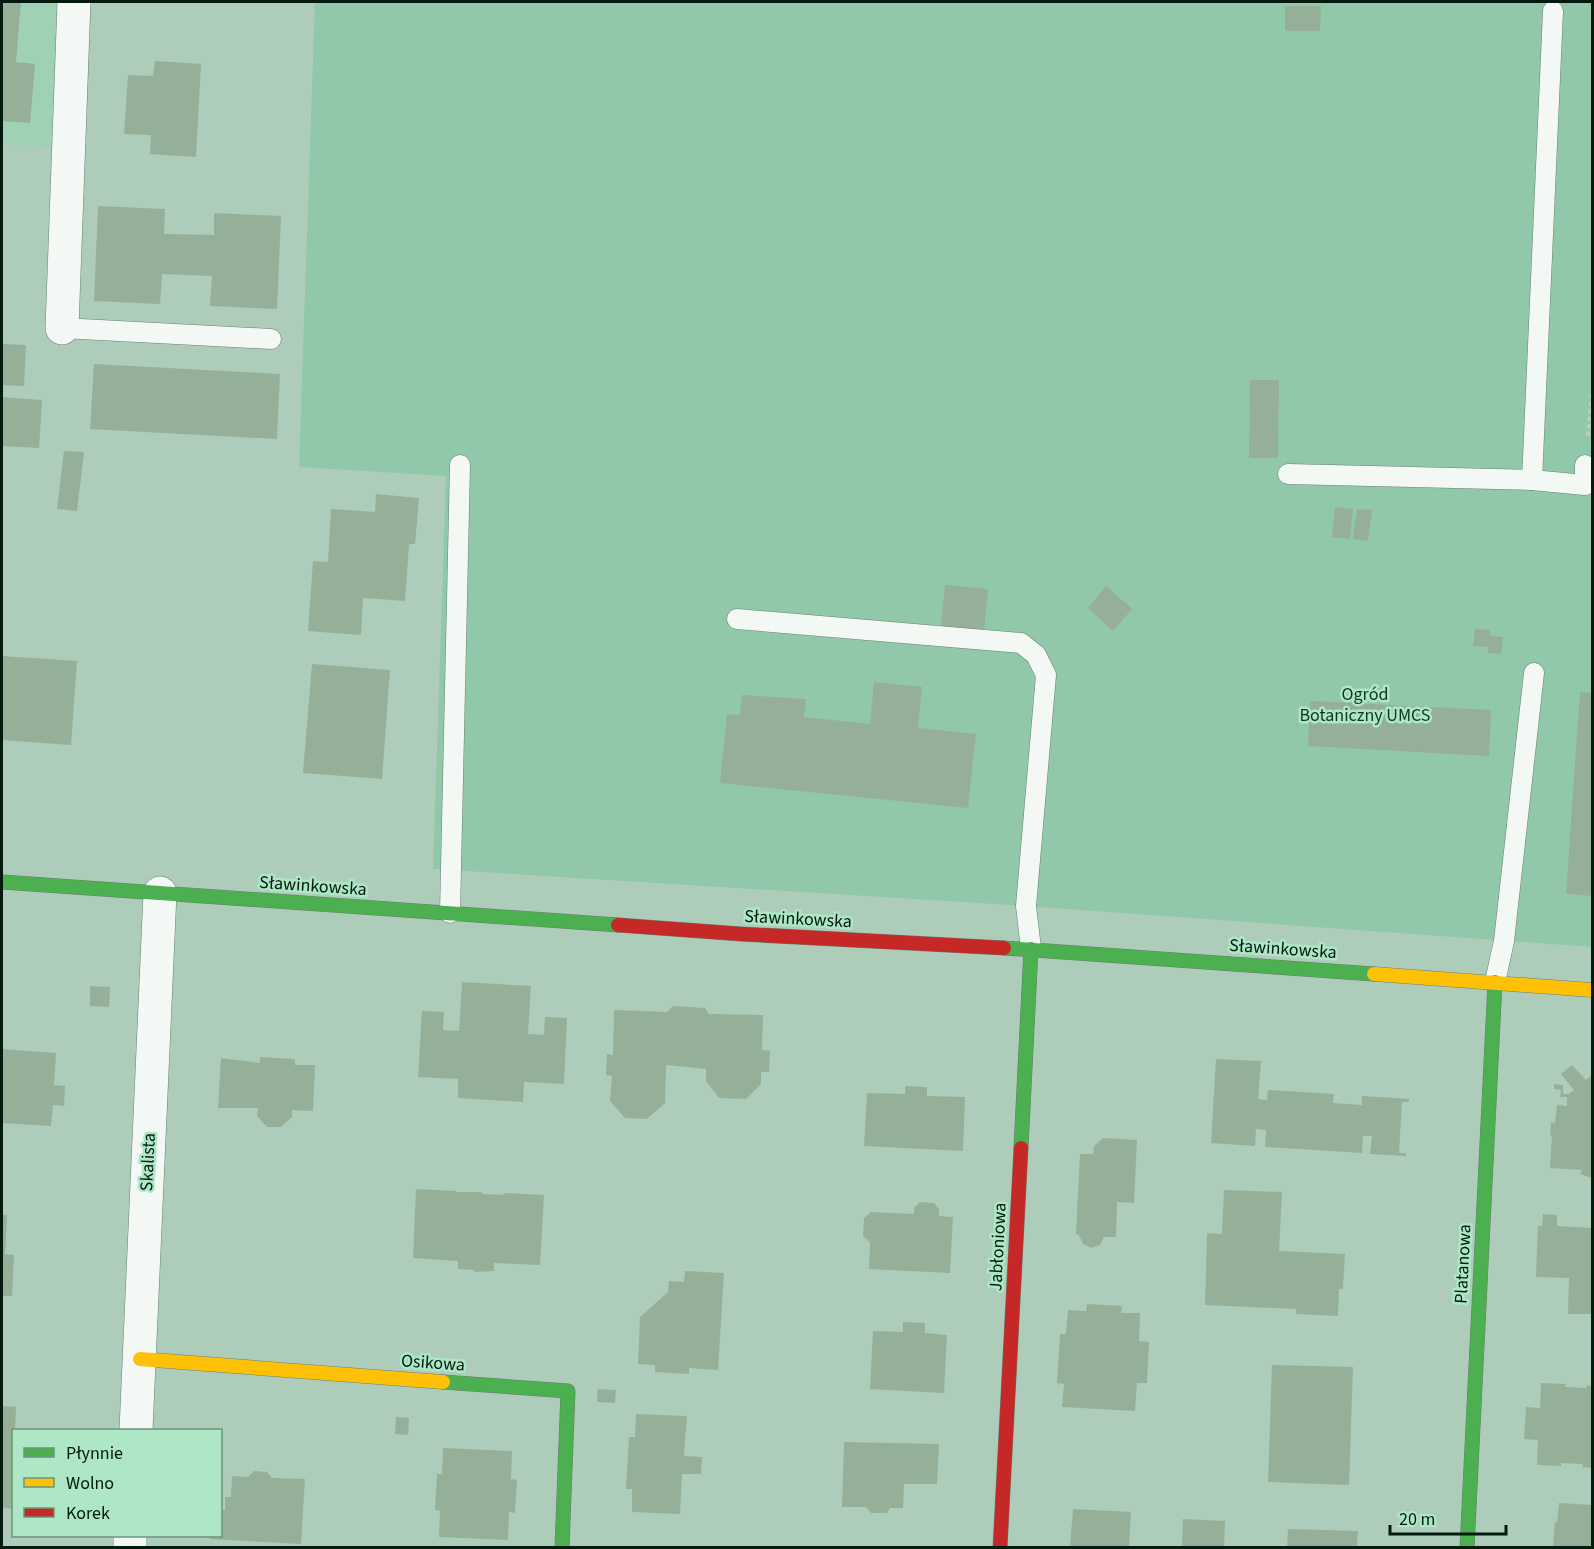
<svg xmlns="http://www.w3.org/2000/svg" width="1594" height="1549" viewBox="0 0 1594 1549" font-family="'Source Sans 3',sans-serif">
<rect width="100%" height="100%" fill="#adcdba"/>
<polygon fill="#9fd1b4" points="2,2 62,2 55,147 2,144"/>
<polygon fill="#91c8a9" points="315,2 1592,2 1592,947 1025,906 433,869 446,476 299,467"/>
<g fill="#96af98">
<polygon points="2,2 21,2 16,62 35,64 30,123 2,121"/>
<polygon points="1285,6 1321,6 1320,31 1285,31"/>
<polygon points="155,61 201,64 196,157 150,154 151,135 124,134 128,75 153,76"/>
<polygon points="98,206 165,209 164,234 214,235 214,213 281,216 277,309 210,306 212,276 162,274 160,304 94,301"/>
<polygon points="2,344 26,345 24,386 2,385"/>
<polygon points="94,364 280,374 277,439 90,429"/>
<polygon points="1250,380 1279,380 1278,458 1249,458"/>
<polygon points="2,397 42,400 39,448 2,446"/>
<polygon points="64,451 84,452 77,511 57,509"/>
<polygon points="376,494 419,498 415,544 409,544 405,601 363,598 361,635 308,631 313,561 328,562 331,509 375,512"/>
<polygon points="1335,507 1353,509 1350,539 1332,537"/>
<polygon points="1357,509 1372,510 1368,541 1353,539"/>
<polygon points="945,585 988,589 984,631 941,627"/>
<polygon points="1106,586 1132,609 1113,631 1088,608"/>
<polygon points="1475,629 1490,630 1490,636 1503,637 1501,654 1488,653 1488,647 1473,646"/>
<polygon points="2,656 77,661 71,745 2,740"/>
<polygon points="312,664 390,670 382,779 303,773"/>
<polygon points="874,682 922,687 918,728 976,734 968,808 720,783 727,714 740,715 742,695 806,699 804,717 870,724"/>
<polygon points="1580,692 1592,693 1592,896 1566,894"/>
<polygon points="1310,701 1491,710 1489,756 1308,746"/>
<polygon points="462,982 531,986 528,1034 544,1035 545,1017 567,1018 564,1084 524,1082 523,1102 458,1098 458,1079 418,1077 422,1011 444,1012 443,1030 459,1031"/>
<polygon points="90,986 110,987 109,1007 90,1006"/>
<polygon points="673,1006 705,1008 709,1014 763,1015 762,1050 770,1051 769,1072 761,1072 761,1084 746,1099 719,1098 706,1081 706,1069 666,1065 665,1103 647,1119 625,1118 610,1101 612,1076 606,1075 607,1054 613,1055 614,1010 667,1012"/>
<polygon points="2,1049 56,1053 54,1085 65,1086 64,1106 53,1105 51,1126 2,1123"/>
<polygon points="260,1057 295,1059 295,1065 315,1065 313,1111 292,1110 292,1117 281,1127 267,1127 257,1116 258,1108 218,1108 221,1058 260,1063"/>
<polygon points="1216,1059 1261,1061 1258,1099 1267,1100 1268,1090 1334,1094 1333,1103 1362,1105 1362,1096 1409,1099 1409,1102 1402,1102 1399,1153 1406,1153 1406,1156 1370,1154 1372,1136 1363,1136 1362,1153 1265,1147 1266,1130 1256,1129 1255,1146 1211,1143"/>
<polygon points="1572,1065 1586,1080 1592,1075 1592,1178 1580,1174 1582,1170 1550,1168 1552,1136 1550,1135 1551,1122 1555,1123 1557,1105 1567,1106 1567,1097 1560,1097 1561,1090 1554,1089 1554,1084 1563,1085 1563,1094 1569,1094 1574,1090 1561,1074"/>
<polygon points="905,1086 927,1087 927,1096 965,1097 963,1151 864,1146 867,1093 905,1094"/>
<polygon points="1103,1138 1137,1140 1134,1203 1117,1202 1116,1237 1104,1237 1100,1245 1091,1248 1083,1244 1079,1235 1076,1234 1080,1154 1093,1154 1094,1146"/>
<polygon points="416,1189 456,1191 456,1192 482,1192 482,1194 503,1195 504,1193 544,1195 540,1265 494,1263 494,1271 474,1272 474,1270 458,1269 458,1261 413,1258"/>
<polygon points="1224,1190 1282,1192 1279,1251 1345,1254 1343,1289 1339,1289 1338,1316 1296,1314 1296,1309 1205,1305 1207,1233 1222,1234"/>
<polygon points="920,1202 934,1203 939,1209 939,1216 953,1217 950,1273 869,1269 870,1242 863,1236 864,1218 871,1212 914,1214 914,1208"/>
<polygon points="1543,1214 1557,1215 1557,1226 1592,1228 1592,1314 1568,1314 1569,1278 1536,1277 1538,1226 1542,1226"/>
<polygon points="2,1215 7,1215 5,1254 14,1255 12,1296 2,1296"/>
<polygon points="685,1271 724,1273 718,1370 689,1368 689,1374 655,1372 655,1365 638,1364 640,1317 668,1292 669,1281 684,1282"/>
<polygon points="1087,1304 1122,1306 1121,1313 1140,1313 1139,1341 1149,1342 1147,1383 1137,1383 1135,1411 1062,1407 1064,1384 1057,1383 1060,1334 1066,1334 1068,1310 1086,1311"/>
<polygon points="903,1322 925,1323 925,1333 947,1335 944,1393 870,1389 873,1331 903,1332"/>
<polygon points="1272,1365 1353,1367 1349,1485 1268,1482"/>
<polygon points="1541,1383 1566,1384 1565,1387 1586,1388 1587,1385 1592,1386 1592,1468 1582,1467 1583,1464 1561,1463 1561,1466 1537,1465 1538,1440 1524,1439 1526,1407 1540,1408"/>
<polygon points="598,1389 616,1390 615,1403 597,1402"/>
<polygon points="2,1406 16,1407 15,1430 14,1430 14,1509 2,1508"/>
<polygon points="636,1414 687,1416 684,1456 702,1457 701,1474 682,1474 680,1514 632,1512 632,1489 626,1489 629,1437 635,1437"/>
<polygon points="396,1417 409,1418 408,1435 395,1434"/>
<polygon points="844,1442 939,1444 937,1484 904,1484 903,1508 890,1508 887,1513 871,1513 866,1507 842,1507"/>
<polygon points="443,1448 512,1451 511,1479 517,1480 515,1513 509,1512 508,1540 439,1537 440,1511 435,1510 437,1474 442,1474"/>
<polygon points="254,1471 267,1472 272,1478 305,1479 301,1544 210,1539 210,1536 220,1536 220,1510 225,1510 225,1497 231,1497 232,1476 248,1477"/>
<polygon points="1559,1503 1592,1505 1592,1548 1553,1548 1555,1522 1557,1522"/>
<polygon points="1073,1509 1131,1512 1129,1548 1070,1548"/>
<polygon points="1183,1519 1225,1521 1224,1548 1182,1548"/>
<polygon points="1288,1529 1358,1531 1357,1548 1287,1548"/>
</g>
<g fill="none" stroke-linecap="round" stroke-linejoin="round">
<defs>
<g id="lane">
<polyline points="62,328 271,339"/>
<polyline points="1288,474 1532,480 1585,485 1585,465"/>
<polyline points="1532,480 1553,11"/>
<polyline points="737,619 1021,643 1036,655 1046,675 1026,906 1031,949"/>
<polyline points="450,913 460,465"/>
<polyline points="1495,982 1504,941 1534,673"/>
</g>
<g id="street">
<polyline points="62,328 74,2"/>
<polyline points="136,1430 160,893"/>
<polyline points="130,1548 130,1536"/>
</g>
<g id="fast">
<polyline points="2,882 618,925"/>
<polyline points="1004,948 1374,974"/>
<polyline points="1021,1148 1031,949"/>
<polyline points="443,1382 568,1391 562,1548"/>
<polyline points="1467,1548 1495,982"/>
</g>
<g id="slow">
<polyline points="1374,974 1592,990"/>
<polyline points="140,1359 443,1382"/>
</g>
<g id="jam">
<polyline points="618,925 741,934 1004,948"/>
<polyline points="1000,1548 1021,1148"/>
</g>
</defs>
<use href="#lane" stroke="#678172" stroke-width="21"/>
<use href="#street" stroke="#678172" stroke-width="34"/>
<use href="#fast" stroke="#678172" stroke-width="15"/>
<use href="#slow" stroke="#678172" stroke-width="15"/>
<use href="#jam" stroke="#678172" stroke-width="15"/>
<polyline stroke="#c1cac5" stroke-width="4" stroke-dasharray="4.5 3" stroke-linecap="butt" points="1588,436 1592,392"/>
<use href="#lane" stroke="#f3f8f5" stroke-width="20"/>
<use href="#street" stroke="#f3f8f5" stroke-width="33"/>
<use href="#fast" stroke="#4caf50" stroke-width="14"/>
<use href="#slow" stroke="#ffc107" stroke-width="14"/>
<use href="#jam" stroke="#c62828" stroke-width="14"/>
</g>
<g text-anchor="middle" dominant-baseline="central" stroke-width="5" stroke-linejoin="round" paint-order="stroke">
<g font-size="18" fill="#0d3723" stroke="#ade7c5">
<text x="1365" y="694">Ogród<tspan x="1365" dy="21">Botaniczny UMCS</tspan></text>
</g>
<g font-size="18" fill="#041a0e" stroke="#ade7c5">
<text transform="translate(313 886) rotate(4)">Sławinkowska</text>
<text transform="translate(798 919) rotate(3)">Sławinkowska</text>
<text transform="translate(1283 949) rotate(4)">Sławinkowska</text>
<text transform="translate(148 1162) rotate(-87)">Skalista</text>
<text transform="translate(998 1247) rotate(-87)">Jabłoniowa</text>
<text transform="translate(1463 1264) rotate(-87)">Platanowa</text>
<text transform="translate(433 1363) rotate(4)">Osikowa</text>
</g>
</g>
<rect width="1594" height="1549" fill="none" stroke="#041a0e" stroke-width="6"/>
<rect x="12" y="1429" width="210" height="108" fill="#ade7c5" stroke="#69957c" stroke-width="1.5"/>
<rect x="24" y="1448" width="30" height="9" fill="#4caf50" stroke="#69957c" stroke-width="1.5"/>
<text x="66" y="1459" font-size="18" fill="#041a0e">Płynnie</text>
<rect x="24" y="1478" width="30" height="9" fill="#ffc107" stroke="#69957c" stroke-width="1.5"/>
<text x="66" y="1489" font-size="18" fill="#041a0e">Wolno</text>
<rect x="24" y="1508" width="30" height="9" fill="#c62828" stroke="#69957c" stroke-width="1.5"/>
<text x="66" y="1519" font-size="18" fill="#041a0e">Korek</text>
<path d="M1390 1525v9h116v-9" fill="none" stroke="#041a0e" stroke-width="3"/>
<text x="1399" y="1525" font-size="18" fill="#041a0e" stroke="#ade7c5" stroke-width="4.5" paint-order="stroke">20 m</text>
</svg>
